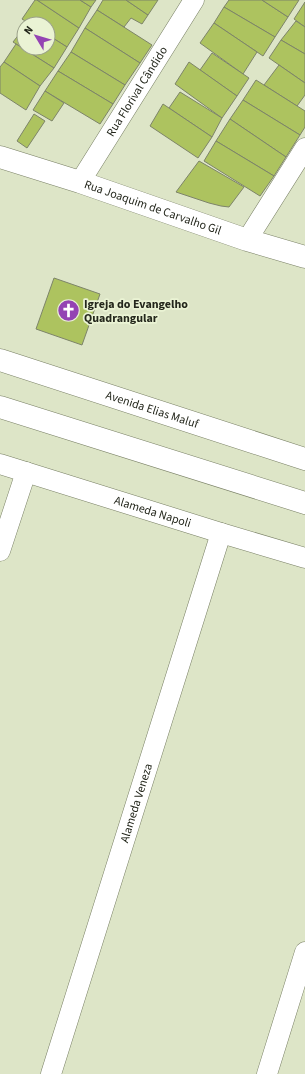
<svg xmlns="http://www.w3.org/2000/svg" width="305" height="1074" viewBox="0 0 305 1074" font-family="'Source Sans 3',sans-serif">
<rect width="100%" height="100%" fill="#dde5c7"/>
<g fill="#adc35f" stroke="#7d8469">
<polygon points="35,0 37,0 79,28 67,47 48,35 48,24 30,24 22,19"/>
<polygon points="37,0 80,0 91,7 79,28"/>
<polygon points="80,0 96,0 91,7"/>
<polygon points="103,0 126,0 148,15 142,24 131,18 124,27 97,10"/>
<polygon points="126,0 158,0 148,15"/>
<polygon points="229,0 262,0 288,17 275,37 224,7"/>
<polygon points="262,0 299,0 288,17"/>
<polygon points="305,2 305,27 294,19"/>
<polygon points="224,7 275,37 263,56 214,23"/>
<polygon points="97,10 152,45 140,63 85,28"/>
<polygon points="296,21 305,27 305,54 281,40"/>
<polygon points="214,23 257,52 243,74 200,43"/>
<polygon points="24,28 24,48 48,48 48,35 67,47 54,68 13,42"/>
<polygon points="85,28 140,63 125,85 71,52"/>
<polygon points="281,40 305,54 305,83 269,58"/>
<polygon points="16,44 54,68 40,86 4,62"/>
<polygon points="71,52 125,85 113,104 58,71"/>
<polygon points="212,53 249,78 237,96 200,70"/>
<polygon points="4,62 40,86 26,110 0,93 0,67"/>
<polygon points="189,62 237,96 222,118 175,84"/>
<polygon points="279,65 305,83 305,95 297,106 264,85"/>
<polygon points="58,71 113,104 100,124 45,91"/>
<polygon points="256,80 305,111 305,127 300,135 243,100"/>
<polygon points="45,91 64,103 52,121 33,110"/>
<polygon points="180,92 222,118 212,137 169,108"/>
<polygon points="243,100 300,135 286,157 230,119"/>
<polygon points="163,104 212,137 198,158 150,126"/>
<polygon points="34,114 45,121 27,148 17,141"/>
<polygon points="230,119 286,157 274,176 216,141"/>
<polygon points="216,141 274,176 260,196 204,161"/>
<polygon points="199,161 244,187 229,207 221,206 209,203 176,192"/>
<polygon points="54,278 100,294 82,345 36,329"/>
</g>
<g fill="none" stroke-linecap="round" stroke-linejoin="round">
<defs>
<g id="minor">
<path id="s1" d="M80,182L194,0"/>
<polyline points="247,240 305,148"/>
<path id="s2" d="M0,464L221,533L305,558"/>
<polyline points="0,551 26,472"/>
<path id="s3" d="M51,1074L221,533"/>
<polyline points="267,1074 305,952"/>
</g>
<g id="tertiary">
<path id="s4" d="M0,157L80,182L247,240L305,257"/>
<path id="s5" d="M0,360L305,459"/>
<polyline points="0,407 305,503"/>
</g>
</defs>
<use href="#minor" stroke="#787f64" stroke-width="21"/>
<use href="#tertiary" stroke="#787f64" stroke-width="23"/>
<use href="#minor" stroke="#fff" stroke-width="20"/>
<use href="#tertiary" stroke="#fff" stroke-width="22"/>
</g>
<defs>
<symbol id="church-disc" viewBox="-11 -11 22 22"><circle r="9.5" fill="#9444b3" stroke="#eaf3d4"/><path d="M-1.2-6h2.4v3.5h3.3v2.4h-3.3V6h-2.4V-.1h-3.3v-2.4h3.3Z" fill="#fff"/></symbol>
</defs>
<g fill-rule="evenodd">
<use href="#church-disc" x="56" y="298" width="25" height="25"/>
</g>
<g text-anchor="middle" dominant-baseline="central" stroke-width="3.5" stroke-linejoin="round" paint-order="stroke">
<g font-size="12" fill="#24271c" stroke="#eaf3d4">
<text stroke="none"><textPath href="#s1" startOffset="107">Rua Florival Cândido</textPath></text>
<text stroke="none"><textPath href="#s4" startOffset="161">Rua Joaquim de Carvalho Gil</textPath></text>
<text stroke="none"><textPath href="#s5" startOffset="160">Avenida Elias Maluf</textPath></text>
<text stroke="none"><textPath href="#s2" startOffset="160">Alameda Napoli</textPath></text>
<text stroke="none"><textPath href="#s3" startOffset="284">Alameda Veneza</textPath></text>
</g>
<g font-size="12" font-weight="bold" fill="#24271c" stroke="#eaf3d4" text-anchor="start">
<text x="84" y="304">Igreja do Evangelho<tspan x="84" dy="14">Quadrangular</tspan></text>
</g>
</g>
<g transform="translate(36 36) rotate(308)"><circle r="19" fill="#eaf3d4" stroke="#9ba18a"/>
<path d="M0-3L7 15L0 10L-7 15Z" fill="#9444b3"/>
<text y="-6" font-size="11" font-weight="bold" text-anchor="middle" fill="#24271c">N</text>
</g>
</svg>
